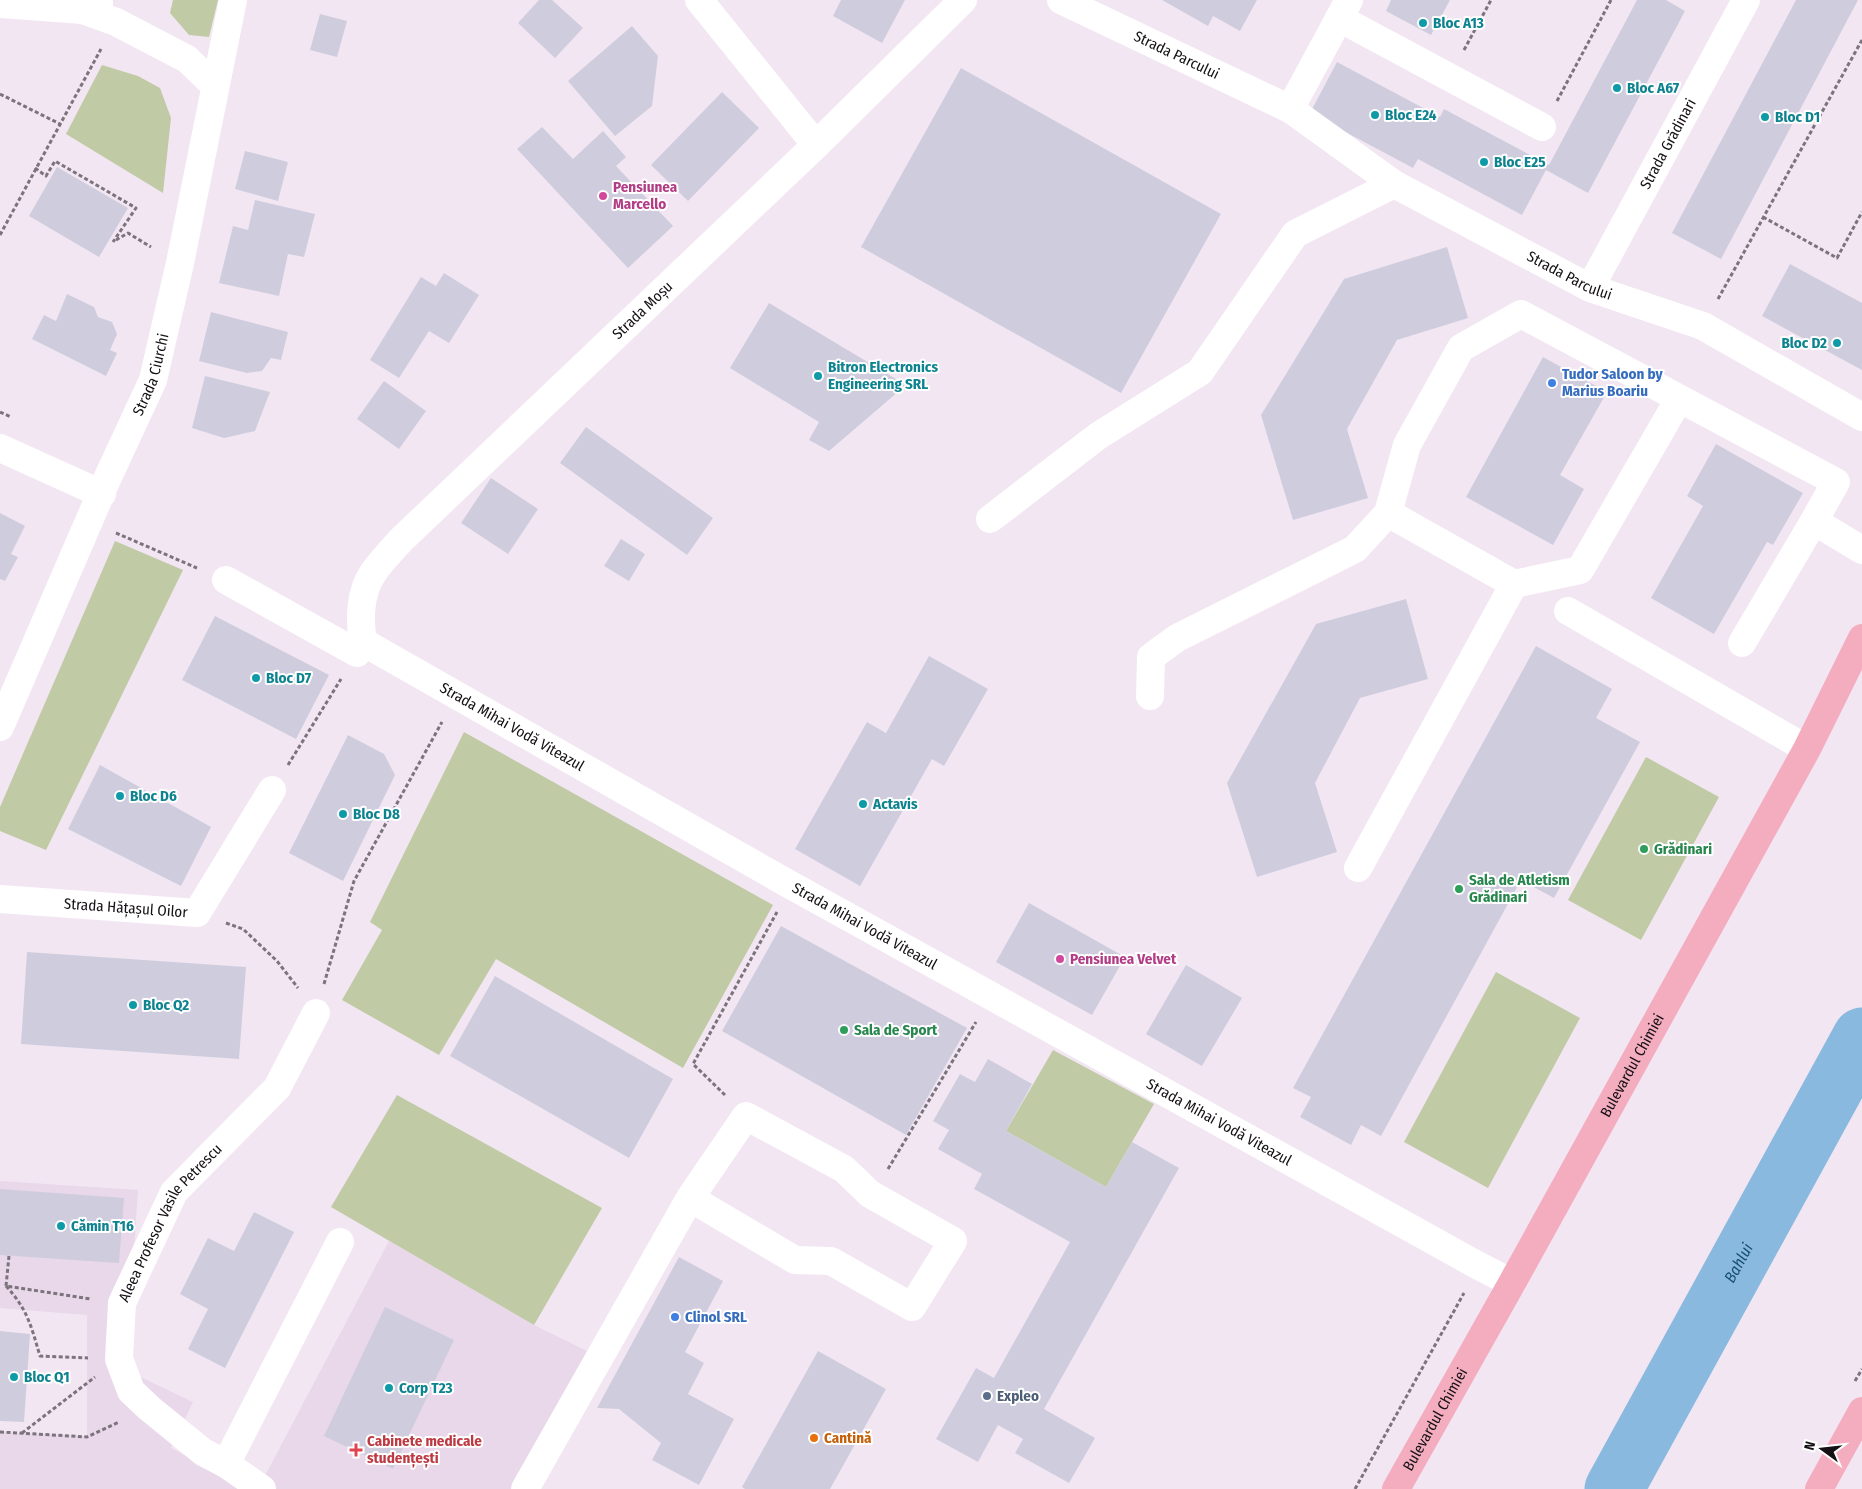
<svg xmlns="http://www.w3.org/2000/svg" width="1862" height="1489" viewBox="0 0 1862 1489" font-family="'Fira Sans Condensed',sans-serif">
<rect width="100%" height="100%" fill="#f2e6f3"/>
<g fill="#e9d7ea">
<polygon points="0,1181 138,1190 128,1341 134,1374 193,1402 171,1448 250,1489 0,1489 0,1432 87,1436 87,1315 0,1308"/>
<polygon points="389,1241 534,1325 599,1357 525,1489 258,1489"/>
</g>
<g fill="#c0cba6">
<polygon points="173,0 218,0 209,37 189,35 170,13"/>
<polygon points="102,65 138,76 160,88 171,118 163,193 66,134"/>
<polygon points="115,541 183,570 46,850 0,831 0,807"/>
<polygon points="464,732 773,905 683,1068 496,959 439,1055 342,1000 382,930 370,922"/>
<polygon points="1646,757 1719,797 1641,940 1568,900"/>
<polygon points="1496,972 1580,1018 1488,1188 1404,1142"/>
<polygon points="1053,1050 1154,1104 1106,1187 1006,1131"/>
<polygon points="397,1095 602,1208 534,1325 331,1207"/>
</g>
<g fill="none" stroke-linecap="round" stroke-linejoin="round">
<path stroke="#89b9de" stroke-width="59" id="s1" d="M1614,1489L1862,1037"/>
</g>
<g fill="#cfcddd">
<polygon points="539,0 552,0 583,28 555,58 518,23"/>
<polygon points="841,0 905,0 882,43 833,16"/>
<polygon points="1162,0 1257,0 1240,31 1213,16 1208,26"/>
<polygon points="1391,0 1450,0 1431,35 1386,11"/>
<polygon points="1637,0 1666,0 1685,11 1588,193 1546,170 1522,215 1418,159 1413,168 1310,113 1337,62 1440,117 1444,109 1549,165"/>
<polygon points="1796,0 1858,0 1721,259 1672,233"/>
<polygon points="320,14 347,21 337,57 310,50"/>
<polygon points="632,26 658,56 652,106 615,136 568,81"/>
<polygon points="961,68 1221,214 1121,393 861,247"/>
<polygon points="722,92 759,128 688,201 651,165"/>
<polygon points="542,127 573,159 603,131 626,157 616,166 673,226 628,268 517,149"/>
<polygon points="245,151 288,162 278,201 235,189"/>
<polygon points="57,167 128,208 99,257 29,216"/>
<polygon points="255,200 315,214 304,257 288,254 279,296 219,283 233,226 248,230"/>
<polygon points="1447,247 1468,318 1397,340 1347,429 1368,498 1293,520 1261,415 1344,279"/>
<polygon points="1790,264 1862,303 1862,370 1762,316"/>
<polygon points="444,273 479,295 449,343 429,331 399,378 370,360 421,277 436,286"/>
<polygon points="67,294 94,307 98,317 112,322 117,334 110,350 117,353 106,376 32,339 44,315 56,321"/>
<polygon points="769,303 906,385 829,451 809,440 819,422 730,368"/>
<polygon points="211,312 288,332 281,360 271,358 262,371 247,373 199,361"/>
<polygon points="1543,357 1607,392 1560,475 1584,489 1553,545 1466,497"/>
<polygon points="205,376 270,392 255,431 224,438 192,428"/>
<polygon points="384,381 426,411 399,449 357,419"/>
<polygon points="586,427 713,518 687,555 560,463"/>
<polygon points="1716,444 1803,493 1773,545 1767,542 1714,634 1651,598 1703,506 1687,496"/>
<polygon points="491,478 538,509 508,554 461,523"/>
<polygon points="0,513 25,526 11,554 18,557 5,581 0,579"/>
<polygon points="621,539 645,554 629,581 604,566"/>
<polygon points="1406,599 1428,679 1360,698 1315,783 1337,852 1257,877 1227,783 1316,624"/>
<polygon points="215,616 329,675 296,739 182,680"/>
<polygon points="1536,646 1612,689 1596,718 1640,742 1554,898 1521,880 1381,1136 1361,1125 1351,1145 1300,1117 1311,1097 1293,1088"/>
<polygon points="929,656 988,689 944,766 932,759 860,886 795,849 867,722 886,733"/>
<polygon points="348,735 384,754 395,775 343,881 289,853"/>
<polygon points="100,765 211,827 181,886 68,829"/>
<polygon points="1029,903 1125,957 1092,1015 996,962"/>
<polygon points="781,926 967,1028 906,1135 722,1031"/>
<polygon points="27,952 246,967 239,1059 21,1044"/>
<polygon points="1186,965 1242,998 1202,1066 1146,1034"/>
<polygon points="495,976 673,1079 629,1158 450,1056"/>
<polygon points="988,1059 1032,1084 1006,1131 1106,1187 1132,1142 1179,1168 1044,1409 1095,1438 1069,1483 1015,1453 1023,1439 998,1425 978,1462 936,1439 976,1368 994,1378 1070,1242 974,1189 982,1174 938,1149 949,1130 933,1121 960,1074 975,1082"/>
<polygon points="0,1189 124,1198 119,1263 0,1255"/>
<polygon points="254,1212 294,1232 225,1368 188,1349 208,1309 180,1294 208,1238 234,1251"/>
<polygon points="679,1257 723,1281 685,1352 704,1363 688,1394 734,1419 699,1485 652,1460 661,1443 619,1409 597,1408"/>
<polygon points="385,1307 454,1340 393,1469 324,1436"/>
<polygon points="0,1331 30,1334 24,1422 0,1421"/>
<polygon points="818,1351 886,1389 830,1489 745,1489 742,1487"/>
</g>
<g fill="none" stroke-linecap="round" stroke-linejoin="round">
<g stroke="#7c747c" stroke-width="3" stroke-dasharray="4 2.5" stroke-linecap="butt">
<polyline points="1464,50 1491,0"/>
<polyline points="0,94 60,124"/>
<polyline points="1557,101 1611,0"/>
<polyline points="35,168 46,176 55,161 136,208 113,242"/>
<polyline points="1763,217 1837,258 1862,212"/>
<polyline points="0,235 101,49"/>
<polyline points="116,240 128,233 151,247"/>
<polyline points="1718,299 1862,40"/>
<polyline points="0,412 11,417"/>
<polyline points="116,533 197,568"/>
<polyline points="288,765 341,679"/>
<polyline points="226,923 243,929 277,961 298,988"/>
<polyline points="324,984 354,881 442,722"/>
<polyline points="725,1095 693,1064 777,912"/>
<polyline points="888,1169 976,1022"/>
<polyline points="9,1256 6,1286 91,1299"/>
<path d="M6,1286C28,1310 31,1326 40,1356L88,1358"/>
<polyline points="1855,1381 1862,1369"/>
<polyline points="0,1432 87,1437 119,1422"/>
<polyline points="22,1433 95,1377"/>
<polyline points="1355,1489 1464,1293"/>
</g>
<g stroke="#fff" stroke-width="28">
<polyline points="699,0 816,145"/>
<path id="s2" d="M1061,0L1290,109L1394,184L1590,288L1703,326L1862,417"/>
<polyline points="0,4 83,10 99,3"/>
<polyline points="83,10 116,22 187,59 215,86"/>
<polyline points="1339,18 1542,127"/>
<polyline points="1290,109 1349,0"/>
<path id="s3" d="M1590,288L1746,0"/>
<polyline points="0,448 102,494"/>
<polyline points="990,519 1098,436 1200,372 1295,234 1394,184"/>
<path id="s4" d="M226,580L357,653L363,642L787,883L1479,1266L1512,1283"/>
<polyline points="1514,584 1580,570 1679,399"/>
<polyline points="1568,611 1807,749"/>
<path id="s5" d="M363,642C359,619 360,592 373,573C381,561 392,550 402,539L816,145L963,0"/>
<polyline points="1742,643 1814,521"/>
<polyline points="1150,696 1151,657 1177,638 1355,549 1388,513 1407,445 1461,348 1521,314 1836,482 1814,521 1862,550"/>
<path id="s6" d="M0,727L108,477L153,380L180,263L233,0"/>
<polyline points="1358,868 1514,584 1388,513"/>
<path id="s7" d="M0,899L197,913L272,790"/>
<polyline points="226,1464 340,1242"/>
<path id="s8" d="M262,1489L226,1464L203,1452L149,1408L131,1391L119,1359L122,1303L174,1192L277,1088L316,1013"/>
<polyline points="525,1489 690,1198 746,1116 844,1169 870,1194 953,1241 912,1307 831,1261 795,1260 690,1198"/>
</g>
<g stroke="#f4acbf" stroke-width="28">
<path id="s9" d="M1396,1489L1512,1283L1807,749L1862,638"/>
<polyline points="1819,1489 1862,1411"/>
</g>
</g>
<g fill="#0f9aa8" stroke="#fff" stroke-width="2">
<circle cx="1423" cy="23" r="5"/>
<circle cx="1617" cy="88" r="5"/>
<circle cx="1375" cy="115" r="5"/>
<circle cx="1765" cy="117" r="5"/>
<circle cx="1484" cy="162" r="5"/>
<circle cx="1837" cy="343" r="5"/>
<circle cx="818" cy="376" r="5"/>
<circle cx="256" cy="678" r="5"/>
<circle cx="120" cy="796" r="5"/>
<circle cx="863" cy="804" r="5"/>
<circle cx="343" cy="814" r="5"/>
<circle cx="133" cy="1005" r="5"/>
<circle cx="61" cy="1226" r="5"/>
<circle cx="14" cy="1377" r="5"/>
<circle cx="389" cy="1388" r="5"/>
</g>
<g fill="#d1479c" stroke="#fff" stroke-width="2">
<circle cx="603" cy="196" r="5"/>
<circle cx="1060" cy="959" r="5"/>
</g>
<g fill="#3f7fe0" stroke="#fff" stroke-width="2">
<circle cx="1552" cy="383" r="5"/>
<circle cx="675" cy="1317" r="5"/>
</g>
<g fill="#2e9e5b" stroke="#fff" stroke-width="2">
<circle cx="1644" cy="849" r="5"/>
<circle cx="1459" cy="889" r="5"/>
<circle cx="844" cy="1030" r="5"/>
</g>
<circle fill="#5c6f8a" stroke="#fff" stroke-width="2" cx="987" cy="1396" r="5"/>
<circle fill="#e8710a" stroke="#fff" stroke-width="2" cx="814" cy="1438" r="5"/>
<path fill="#e0444e" stroke="#fff" stroke-width="2" d="M353.5 1442.5h5v5h5v5h-5v5h-5v-5h-5v-5h5z"/>
<g text-anchor="middle" dominant-baseline="central" stroke-width="4" stroke-linejoin="round" paint-order="stroke">
<g font-size="15" font-weight="bold" fill="#0d838f" stroke="#fff" text-anchor="start">
<text x="1433" y="23">Bloc A13</text>
<text x="1627" y="88">Bloc A67</text>
<text x="1385" y="115">Bloc E24</text>
<text x="1775" y="117">Bloc D1</text>
<text x="1494" y="162">Bloc E25</text>
<text x="1827" y="343" text-anchor="end">Bloc D2</text>
<text x="828" y="367">Bitron Electronics<tspan x="828" dy="17">Engineering SRL</tspan></text>
<text x="266" y="678">Bloc D7</text>
<text x="130" y="796">Bloc D6</text>
<text x="873" y="804">Actavis</text>
<text x="353" y="814">Bloc D8</text>
<text x="143" y="1005">Bloc Q2</text>
<text x="71" y="1226">Cămin T16</text>
<text x="24" y="1377">Bloc Q1</text>
<text x="399" y="1388">Corp T23</text>
</g>
<g font-size="15" fill="#141014" stroke="#fff">
<text stroke="none"><textPath href="#s2" startOffset="128">Strada Parcului</textPath></text>
<text stroke="none"><textPath href="#s3" startOffset="164">Strada Grădinari</textPath></text>
<text stroke="none"><textPath href="#s2" startOffset="580">Strada Parcului</textPath></text>
<text stroke="none"><textPath href="#s5" startOffset="448">Strada Moșu</textPath></text>
<text stroke="none"><textPath href="#s6" startOffset="384">Strada Ciurchi</textPath></text>
<text stroke="none"><textPath href="#s4" startOffset="334">Strada Mihai Vodă Viteazul</textPath></text>
<text stroke="none"><textPath href="#s7" startOffset="126">Strada Hățașul Oilor</textPath></text>
<text stroke="none"><textPath href="#s4" startOffset="739">Strada Mihai Vodă Viteazul</textPath></text>
<text stroke="none"><textPath href="#s9" startOffset="485">Bulevardul Chimiei</textPath></text>
<text stroke="none"><textPath href="#s4" startOffset="1144">Strada Mihai Vodă Viteazul</textPath></text>
<text stroke="none"><textPath href="#s8" startOffset="349">Aleea Profesor Vasile Petrescu</textPath></text>
<text stroke="none"><textPath href="#s9" startOffset="80">Bulevardul Chimiei</textPath></text>
</g>
<g font-size="15" font-weight="bold" fill="#b23c85" stroke="#fff" text-anchor="start">
<text x="613" y="187">Pensiunea<tspan x="613" dy="17">Marcello</tspan></text>
<text x="1070" y="959">Pensiunea Velvet</text>
</g>
<g font-size="15" font-weight="bold" fill="#366cbe" stroke="#fff" text-anchor="start">
<text x="1562" y="374">Tudor Saloon by<tspan x="1562" dy="17">Marius Boariu</tspan></text>
<text x="685" y="1317">Clinol SRL</text>
</g>
<g font-size="15" font-weight="bold" fill="#27864d" stroke="#fff" text-anchor="start">
<text x="1654" y="849">Grădinari</text>
<text x="1469" y="880">Sala de Atletism<tspan x="1469" dy="17">Grădinari</tspan></text>
<text x="854" y="1030">Sala de Sport</text>
</g>
<g font-size="15" font-weight="bold" fill="#4e5e75" stroke="#fff" text-anchor="start">
<text x="997" y="1396">Expleo</text>
</g>
<g font-size="15" font-weight="bold" fill="#c56008" stroke="#fff" text-anchor="start">
<text x="824" y="1438">Cantină</text>
</g>
<g font-size="15" font-weight="bold" fill="#be3a42" stroke="#fff" text-anchor="start">
<text x="367" y="1441">Cabinete medicale<tspan x="367" dy="17">studențești</tspan></text>
</g>
<g font-size="16" font-style="italic" fill="#174f73" stroke="#fff">
<text stroke="none"><textPath href="#s1" startOffset="258">Bahlui</textPath></text>
</g>
</g>
<g transform="translate(1822 1449) rotate(285)" stroke="#ffffff" stroke-width="4" paint-order="stroke">
<path d="M0-4L9 19L0 12L-9 19Z" fill="#141014"/>
<text y="-8" font-size="14" font-weight="bold" text-anchor="middle" fill="#141014">N</text>
</g>
</svg>
